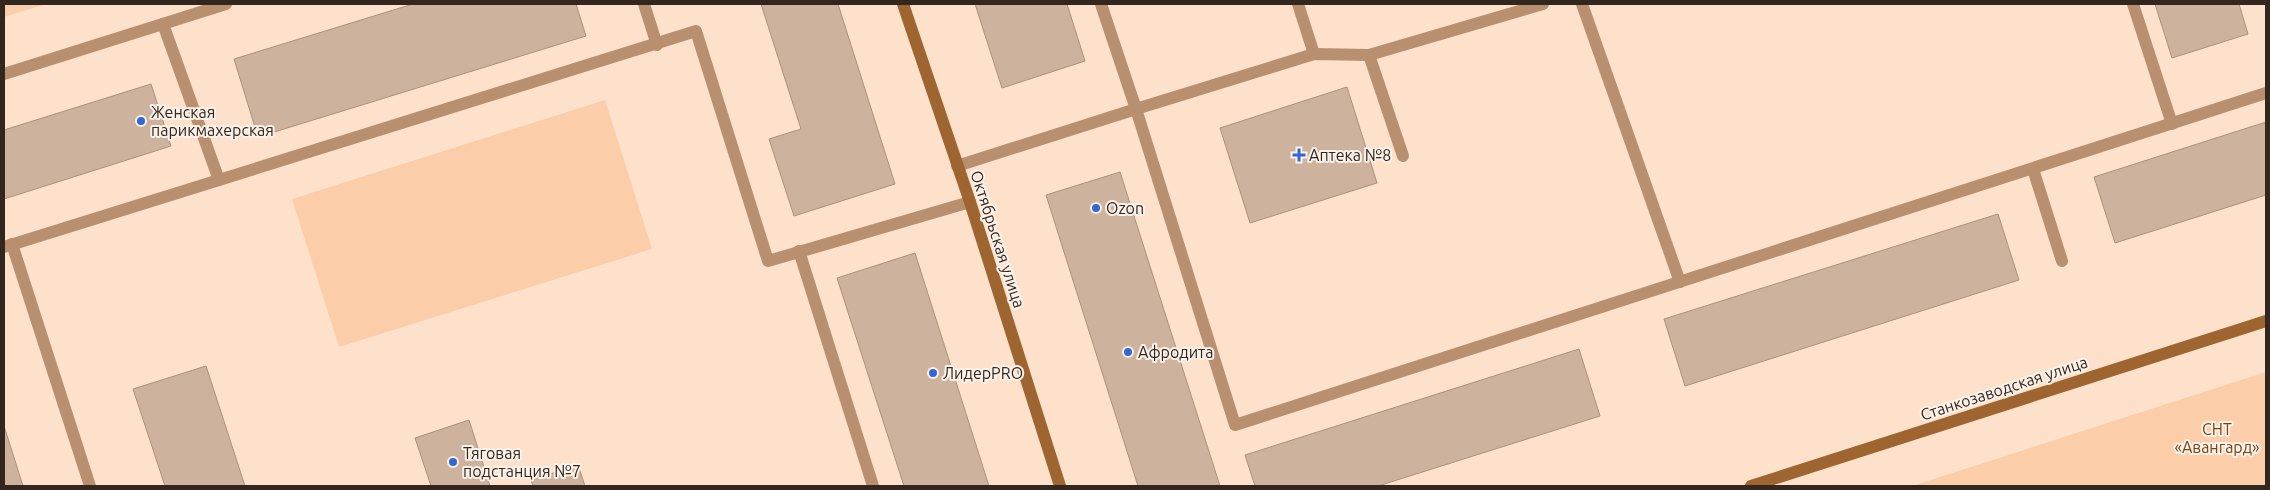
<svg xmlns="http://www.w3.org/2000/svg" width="2270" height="490" viewBox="0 0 2270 490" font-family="Ubuntu,sans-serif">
<rect width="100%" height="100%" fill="#fde1cb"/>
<g fill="#fbcda9">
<polygon points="4,4 46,4 4,17"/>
<polygon points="605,100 652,249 339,347 292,199"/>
<polygon points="2266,372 2266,486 1912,486"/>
</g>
<g fill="#cdb39e" stroke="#ab917d">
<polygon points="413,4 576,4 586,36 258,137 234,59"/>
<polygon points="761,4 838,4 895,184 794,216 769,139 801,129"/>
<polygon points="975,4 1067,4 1085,61 1002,88"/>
<polygon points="2155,4 2239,4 2248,34 2172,58"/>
<polygon points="151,84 171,146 4,199 4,130"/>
<polygon points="1347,87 1377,183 1250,223 1220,128"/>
<polygon points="2266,122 2266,195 2115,243 2094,177"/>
<polygon points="1120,172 1220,486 1138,486 1046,195"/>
<polygon points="1998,214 2019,280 1685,386 1664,319"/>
<polygon points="915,253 989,486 904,486 837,278"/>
<polygon points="1579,349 1600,416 1378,486 1255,486 1245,455"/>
<polygon points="206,366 245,486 165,486 133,389"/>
<polygon points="469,420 490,486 431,486 415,438"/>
<polygon points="4,426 23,486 4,486"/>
<polygon points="578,465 585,486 533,486 531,480"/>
</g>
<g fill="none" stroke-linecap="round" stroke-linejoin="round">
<g stroke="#b89070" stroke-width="12">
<polyline points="644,4 657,45"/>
<polyline points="1101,4 1136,109 1314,54 1369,55 1543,4"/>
<polyline points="1298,4 1314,54"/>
<polyline points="1582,4 1680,282"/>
<polyline points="2133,4 2172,124"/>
<polyline points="1369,55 1403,156"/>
<polyline points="957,166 1136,109 1235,425 2266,93"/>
<polyline points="2033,169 2062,261"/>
<polyline points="219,180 696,31 768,261 970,202"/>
<polyline points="12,244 90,486"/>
<polyline points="4,247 219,180 163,24"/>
<polyline points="799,251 873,486"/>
</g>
<polyline stroke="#b89070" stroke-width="12" points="4,74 226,4"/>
<g stroke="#9e6531" stroke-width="12">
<polyline points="903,4 970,202 1060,486"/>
<polyline points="1751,486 2266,321"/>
</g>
</g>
<g fill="#3267d6" stroke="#fdf2e9" stroke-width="2">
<circle cx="141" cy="121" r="5"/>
<path d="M1296.5 147.5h5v5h5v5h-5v5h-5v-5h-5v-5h5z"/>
<circle cx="1096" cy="208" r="5"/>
<circle cx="1128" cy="352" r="5"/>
<circle cx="933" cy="373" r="5"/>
<circle cx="453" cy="462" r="5"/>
</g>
<g text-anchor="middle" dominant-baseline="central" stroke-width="4" stroke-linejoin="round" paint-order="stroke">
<g font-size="16" fill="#31271f" stroke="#fdf2e9" text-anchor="start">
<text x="151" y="112">Женская<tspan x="151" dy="18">парикмахерская</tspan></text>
<text x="1309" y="155">Аптека №8</text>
<text x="1106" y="208">Ozon</text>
<text x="1138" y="352">Афродита</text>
<text x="943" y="373">ЛидерPRO</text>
<text x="463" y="453">Тяговая<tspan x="463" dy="18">подстанция №7</tspan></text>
</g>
<g font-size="16" fill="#31271f" stroke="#fdf2e9">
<text transform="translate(998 239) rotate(72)">Октябрьская улица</text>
<text transform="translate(2004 388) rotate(-18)">Станкозаводская улица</text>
</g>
<g font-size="16" fill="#784511" stroke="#fdf2e9">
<text x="2217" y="429">СНТ<tspan x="2217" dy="18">«Авангард»</tspan></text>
</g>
</g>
<rect width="2270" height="490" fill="none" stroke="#31271f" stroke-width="10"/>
</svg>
